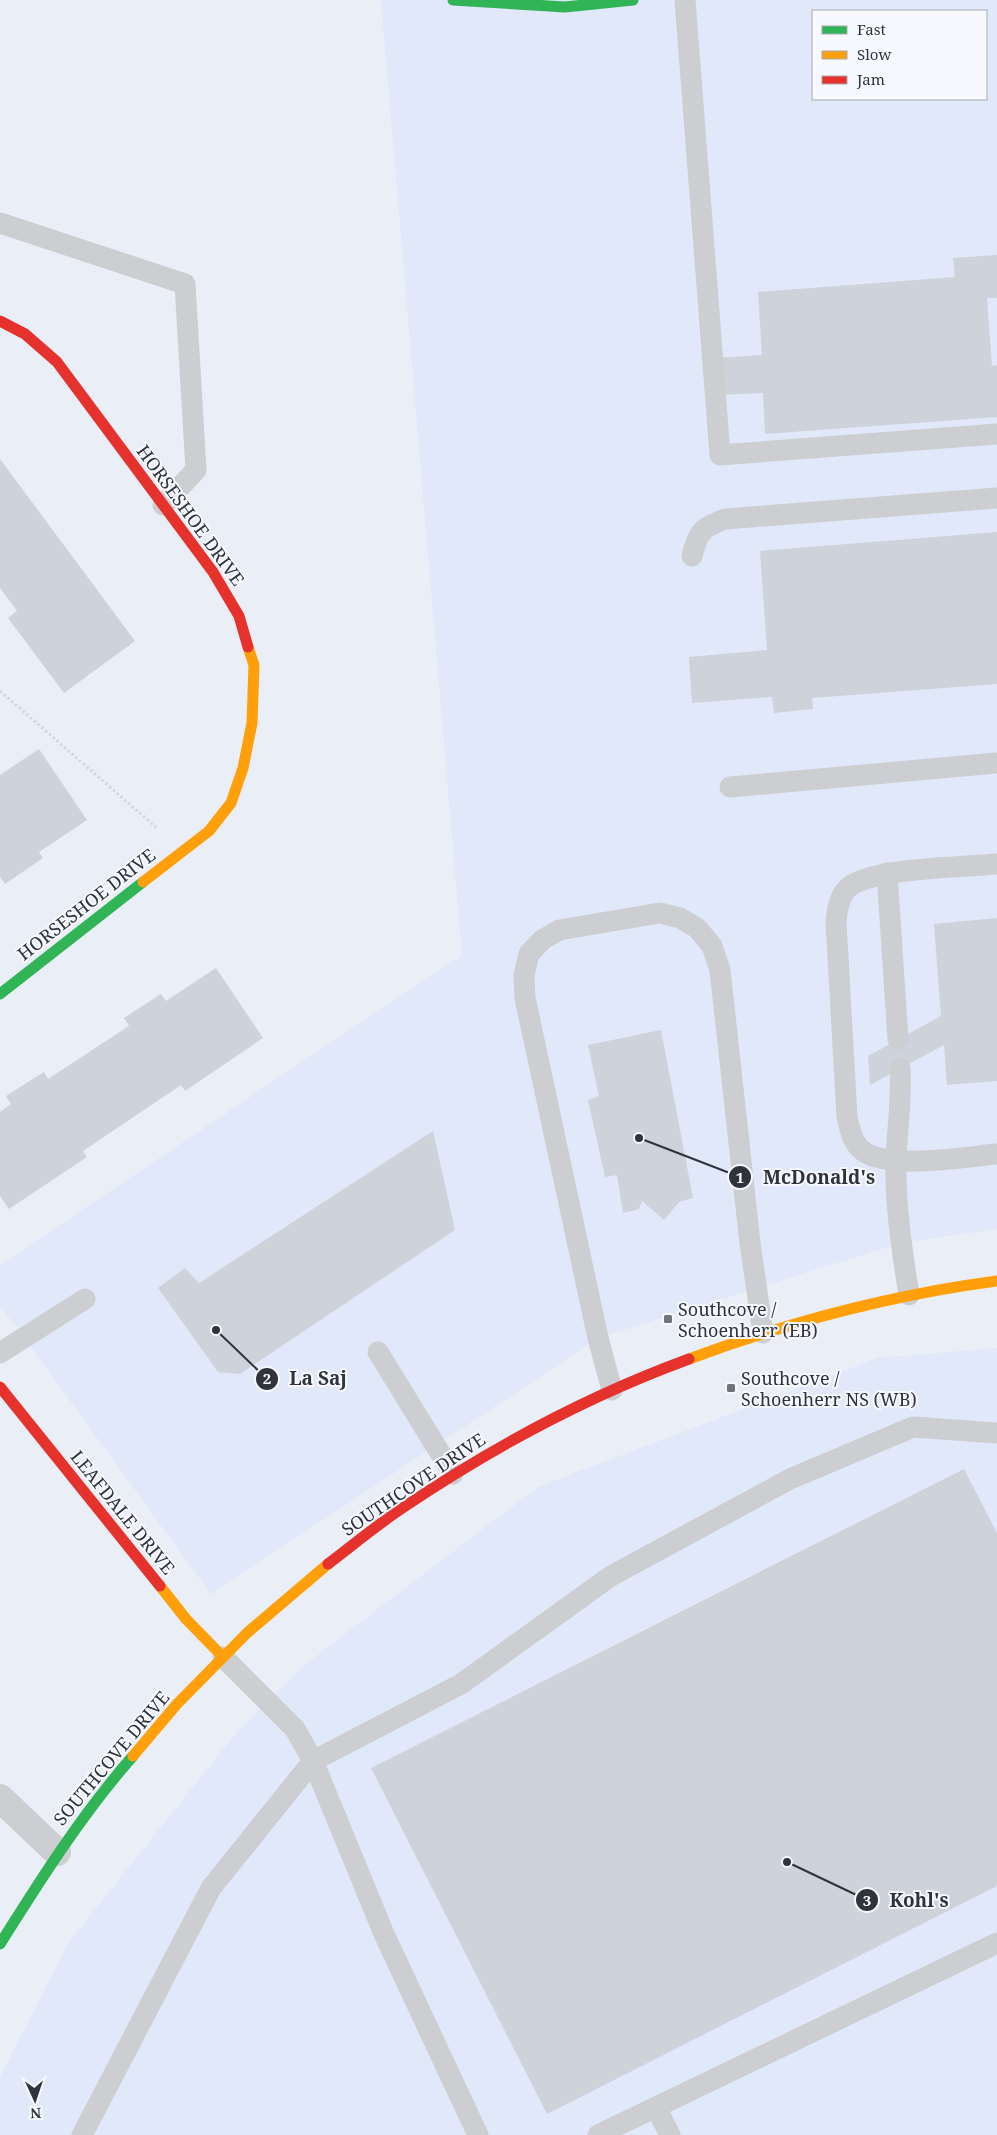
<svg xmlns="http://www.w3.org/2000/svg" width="997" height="2135" viewBox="0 0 997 2135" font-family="'Noto Serif',serif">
<rect width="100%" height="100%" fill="#eaeef6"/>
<g fill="#e0e8f9" fill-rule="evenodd">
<path d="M381,0H997V1229L901,1243L598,1338L211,1594L0,1305V1265L462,955ZM813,11H986V99H813Z"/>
<polygon points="997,1348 997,2135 0,2135 0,2077 69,1942 237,1732 302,1667 538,1487 878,1358"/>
</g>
<g fill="#ced2da">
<polygon points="997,255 997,298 987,298 992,366 997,365 997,417 765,434 763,393 718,395 715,358 762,355 758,292 955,277 953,258"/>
<polygon points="0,459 135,641 64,693 8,618 17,611 0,588"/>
<polygon points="997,532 997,684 812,698 813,709 774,713 772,697 692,703 689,657 767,650 760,551"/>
<polygon points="39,749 87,820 39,852 43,858 5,884 0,877 0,775"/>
<polygon points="997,918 997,1081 947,1085 944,1045 870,1085 868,1056 941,1016 934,924"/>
<polygon points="216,968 263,1038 185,1091 181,1085 83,1151 87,1157 9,1209 0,1196 0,1112 11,1104 6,1096 44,1072 48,1079 129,1026 124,1018 161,994 166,1001"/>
<polygon points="661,1030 693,1198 679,1202 664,1220 642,1201 639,1209 623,1213 617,1175 605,1177 588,1100 599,1096 588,1045"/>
<polygon points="433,1131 455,1230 240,1374 218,1372 158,1288 185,1268 199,1283"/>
<polygon points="964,1469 997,1533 997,1886 547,2114 371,1768"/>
</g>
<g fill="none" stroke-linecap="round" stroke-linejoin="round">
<polyline stroke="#d6d7da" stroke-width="3" stroke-dasharray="2.5 2.5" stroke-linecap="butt" points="0,691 158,829"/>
<g stroke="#cdced1" stroke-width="21">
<polyline points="685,0 720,455 997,434"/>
<polyline points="0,223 185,284 196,470 163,505"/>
<path d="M692,556C698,531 702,528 725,519L997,498"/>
<polyline points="730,787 997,763"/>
<path d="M997,864C963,867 873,868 849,887C839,895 837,911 836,922L847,1117C850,1129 852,1143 863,1151C888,1170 964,1157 997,1154"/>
<polyline points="887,873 898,1039"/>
<path d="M900,1068C902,1099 897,1130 896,1161C895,1205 902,1251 909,1295"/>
<polyline points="378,1352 453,1474"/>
<polyline points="0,1353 85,1299"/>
<polyline points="612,1390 598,1338 525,998 524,975 529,954 542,940 559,930 660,913 680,918 697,928 712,946 720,970 750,1243 763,1333"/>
<polyline points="223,1657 295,1729 313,1761 461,1684 611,1576 790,1479 913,1427 997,1433"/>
<polyline points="656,2107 670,2135"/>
<polyline points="82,2135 211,1888 313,1761 384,1934 478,2135"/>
<polyline points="598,2135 997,1943"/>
</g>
<polyline stroke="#cdced1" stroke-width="28" points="0,1798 57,1852"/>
<g stroke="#30b455" stroke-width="11">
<polyline points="453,0 565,7 633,0"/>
<polyline points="0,994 143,882"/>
<path d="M0,1944C41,1879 82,1814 133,1756"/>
</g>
<g stroke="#ff9f0a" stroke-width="11">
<polyline points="143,882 209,831 231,803 243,768 252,723 254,665 248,647"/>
<path d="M689,1359C789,1322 891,1295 997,1281"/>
<polyline points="160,1586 186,1619 223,1657"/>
<polyline points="133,1756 177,1704 247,1633 328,1564"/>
</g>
<g stroke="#e5322d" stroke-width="11">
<polyline points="0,321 25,334 57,362 213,572 239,616 248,647"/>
<polyline points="0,1387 160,1586"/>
<path d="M328,1564C353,1545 378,1524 404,1507C493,1447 588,1396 689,1359"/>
</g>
</g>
<g fill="#70747d" stroke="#f7f9fe" stroke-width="2">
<rect x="663" y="1314" width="10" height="10" rx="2.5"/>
<rect x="726" y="1383" width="10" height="10" rx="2.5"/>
</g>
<g text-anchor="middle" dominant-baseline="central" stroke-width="4" stroke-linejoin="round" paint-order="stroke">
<g font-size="18" fill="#2e333c" stroke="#f7f9fe">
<text transform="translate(191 515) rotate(54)">HORSESHOE DRIVE</text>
<text transform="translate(86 904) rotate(-38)">HORSESHOE DRIVE</text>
<text transform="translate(413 1484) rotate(-34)">SOUTHCOVE DRIVE</text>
<text transform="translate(123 1512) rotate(51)">LEAFDALE DRIVE</text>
<text transform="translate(111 1758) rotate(-50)">SOUTHCOVE DRIVE</text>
</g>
<g font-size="18" fill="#2e333c" stroke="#f7f9fe" text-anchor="start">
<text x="678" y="1309">Southcove /<tspan x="678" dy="21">Schoenherr (EB)</tspan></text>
<text x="741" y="1378">Southcove /<tspan x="741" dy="21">Schoenherr NS (WB)</tspan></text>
</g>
</g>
<path fill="none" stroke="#2e333c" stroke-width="2" d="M639 1138L740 1177M216 1330L267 1379M787 1862L867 1900"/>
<g fill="#2e333c" stroke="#f7f9fe" stroke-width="2">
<circle cx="639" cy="1138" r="5"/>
<circle cx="216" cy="1330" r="5"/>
<circle cx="787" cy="1862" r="5"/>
<circle cx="740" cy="1177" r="12"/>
<circle cx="267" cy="1379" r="12"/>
<circle cx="867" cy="1900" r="12"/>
</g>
<g font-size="15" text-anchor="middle" font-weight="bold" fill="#fff">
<text x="740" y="1183">1</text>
<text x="267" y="1384">2</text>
<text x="867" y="1906">3</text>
</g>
<g font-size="19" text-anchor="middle" font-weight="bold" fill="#2e333c" stroke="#f7f9fe" stroke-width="4" stroke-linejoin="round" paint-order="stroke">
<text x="819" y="1184">McDonald's</text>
<text x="318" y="1385">La Saj</text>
<text x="919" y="1907">Kohl's</text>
</g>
<rect x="812" y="10" width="175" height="90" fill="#f7f9fe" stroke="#a7aab0"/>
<rect x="822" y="26" width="25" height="8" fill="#30b455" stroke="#a7aab0"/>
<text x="857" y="35" font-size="15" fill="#2e333c">Fast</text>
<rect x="822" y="51" width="25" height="8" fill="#ff9f0a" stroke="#a7aab0"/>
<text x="857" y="60" font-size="15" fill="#2e333c">Slow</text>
<rect x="822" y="76" width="25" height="8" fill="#e5322d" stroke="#a7aab0"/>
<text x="857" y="85" font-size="15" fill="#2e333c">Jam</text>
<g transform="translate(35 2100) rotate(177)" stroke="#f7f9fe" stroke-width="4" paint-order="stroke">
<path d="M0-4L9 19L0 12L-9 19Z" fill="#2e333c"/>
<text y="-8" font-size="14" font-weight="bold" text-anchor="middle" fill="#2e333c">N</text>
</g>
</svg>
